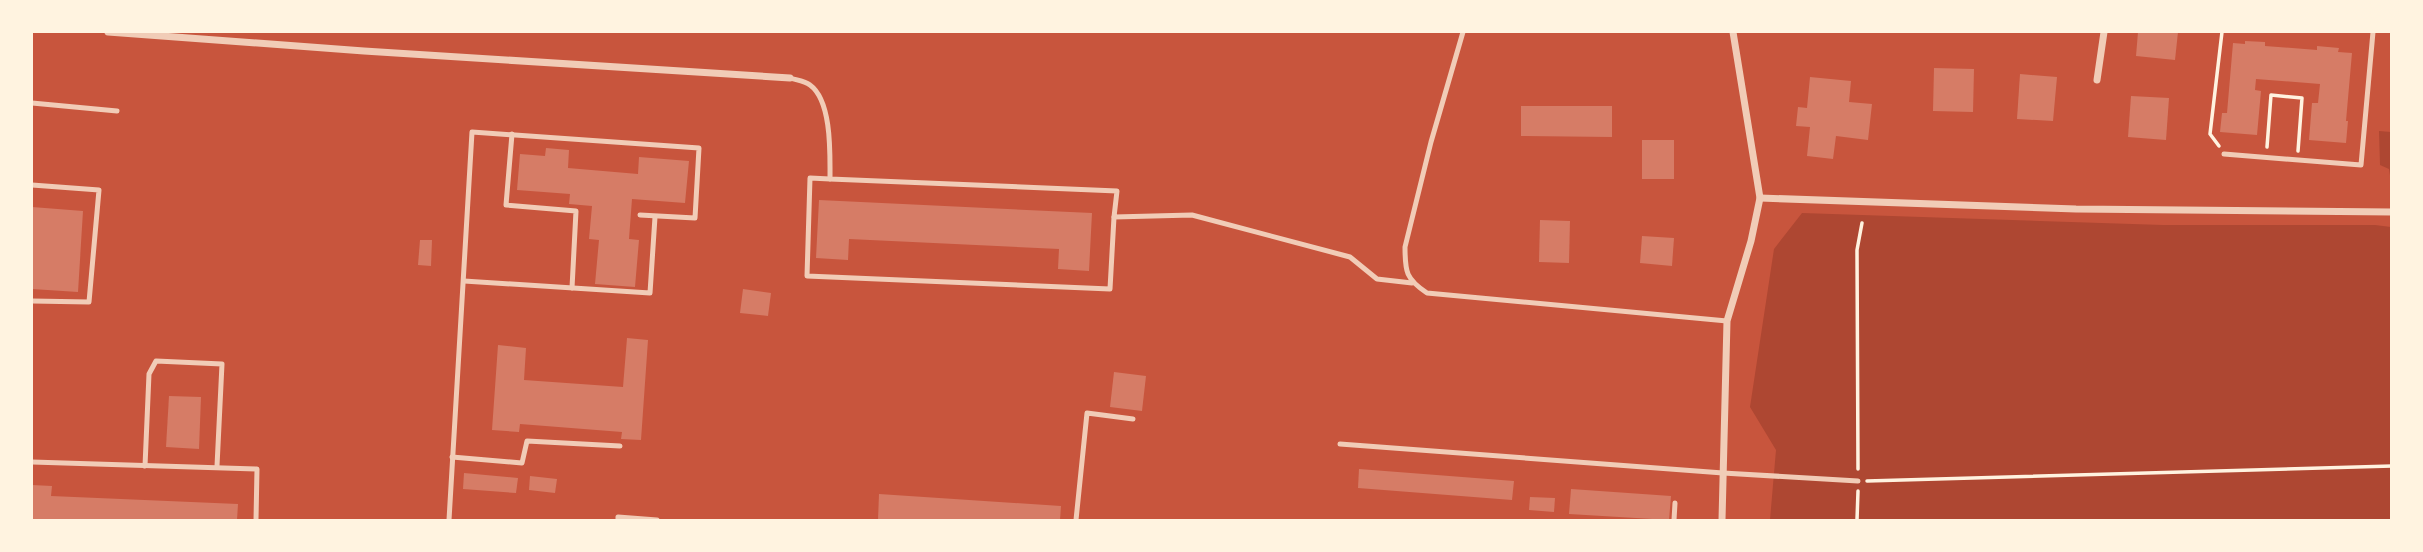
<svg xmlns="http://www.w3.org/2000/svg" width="2423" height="552" viewBox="0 0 2423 552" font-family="Georgia,serif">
<rect width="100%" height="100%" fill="#c8553d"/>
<g fill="#ae4732">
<polygon points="2379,131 2391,132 2391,182 2389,169 2380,165"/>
<polygon points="1802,213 2163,225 2375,225 2391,227 2391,520 1770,520 1776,450 1750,407 1774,249"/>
</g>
<g fill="#d67c66">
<polygon points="2138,32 2178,32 2175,60 2136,56"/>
<polygon points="2245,41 2265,42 2265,46 2317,50 2317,46 2339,48 2338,52 2352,53 2346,121 2348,121 2346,143 2309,140 2312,103 2318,103 2320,84 2256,79 2255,90 2261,91 2257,135 2220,132 2222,113 2227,113 2233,43 2245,44"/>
<polygon points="1934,68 1974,69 1973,112 1933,111"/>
<polygon points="2020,74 2057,77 2053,121 2017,119"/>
<polygon points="1810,77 1851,81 1849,102 1872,104 1868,140 1836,136 1833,159 1807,156 1810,127 1796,126 1798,107 1807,108"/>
<polygon points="2131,96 2169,98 2166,140 2128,137"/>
<polygon points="1521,106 1612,106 1612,137 1521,136"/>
<rect x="1642" y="140" width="32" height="39"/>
<polygon points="546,148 569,150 568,168 638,174 639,157 689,161 685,203 632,199 629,239 639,240 635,287 595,284 599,240 589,239 592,206 569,204 570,194 517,190 520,154 545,156"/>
<polygon points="819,200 1092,213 1089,271 1058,269 1059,249 849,239 848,260 816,258"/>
<polygon points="32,207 83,211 78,292 32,289"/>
<polygon points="1540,220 1570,221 1569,263 1539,262"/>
<polygon points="1642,236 1674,238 1672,266 1640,263"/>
<polygon points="420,240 432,240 431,266 418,265"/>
<polygon points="743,289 771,293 768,316 740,313"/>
<polygon points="627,338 648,340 641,440 621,439 622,432 520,424 519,432 492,430 498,345 526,348 524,380 623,387"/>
<polygon points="1114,372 1146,376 1142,411 1110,407"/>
<polygon points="169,396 201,397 199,449 166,447"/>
<polygon points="1359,469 1514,481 1512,500 1358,488"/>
<polygon points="464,473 518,478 516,493 463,489"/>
<polygon points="530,476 557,479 555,493 529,490"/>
<polygon points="32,485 52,486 51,496 238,504 237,520 32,520"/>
<polygon points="1571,489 1671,496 1669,520 1569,514"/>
<polygon points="879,494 1061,506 1060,520 878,520"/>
<polygon points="1530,497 1555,498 1554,512 1529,510"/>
</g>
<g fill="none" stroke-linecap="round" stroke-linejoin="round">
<g stroke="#fff3e0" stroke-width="3.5">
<polyline points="2219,146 2210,134 2222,32"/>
<polyline points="2267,147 2271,95 2302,98 2298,151"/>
<polyline points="1858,469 1857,250 1862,223"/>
<polyline points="1867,481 2392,466"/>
<polyline points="1857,520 1858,491"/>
</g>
<g stroke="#f1ccb7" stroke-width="5">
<path d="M1463,32L1431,142L1405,247C1405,272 1406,279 1427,293L1727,321"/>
<path d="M790,78C796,80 805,81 810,85C832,101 830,154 830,179L1117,191L1114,217L1192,215L1350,257L1377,279L1412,283"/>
<polyline points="32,103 117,111"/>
<polyline points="512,134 506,205 576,211 572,288"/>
<polyline points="2224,154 2361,165 2373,32"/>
<polyline points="830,179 810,178 807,276 1110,289 1114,217"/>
<polyline points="32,185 99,190 89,302 32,301"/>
<polyline points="464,281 650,293 655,217"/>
<polyline points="1340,444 1723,473 1858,481"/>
<polyline points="452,457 522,463 527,441 620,446"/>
<polyline points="32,462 257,469 256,520"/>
<polyline points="145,466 149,374 156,361 222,364 217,466"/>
<polyline points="449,520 472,132 699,148 695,218 640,215"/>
<polyline points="618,520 618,517 657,520"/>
<polyline points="1076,520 1087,413 1133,419"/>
<polyline points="1674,520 1675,503"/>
</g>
<g stroke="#f1ccb7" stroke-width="7">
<polyline points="108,32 364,51 790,78"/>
<polyline points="2097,80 2104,32"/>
<polyline points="1760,198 2076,209 2392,212"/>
<polyline points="1722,520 1727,321 1751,241 1760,198 1733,32"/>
</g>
</g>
<rect width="2423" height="552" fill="none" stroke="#fff3e0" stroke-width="66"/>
</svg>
